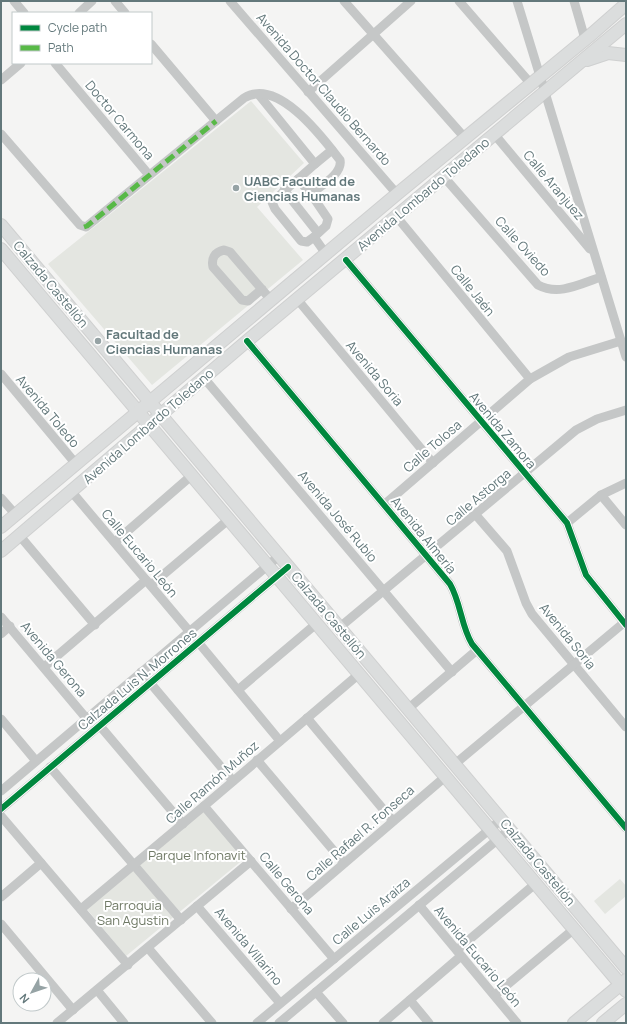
<svg xmlns="http://www.w3.org/2000/svg" width="627" height="1024" viewBox="0 0 627 1024" font-family="Manrope,sans-serif">
<rect width="100%" height="100%" fill="#f4f4f3"/>
<g fill="#e4e6e1">
<polygon points="251,101 304,163 257,207 303,260 152,385 48,264"/>
<polygon points="202,809 245,858 126,956 86,908"/>
<polygon points="620,879 626,886 626,896 605,914 594,901"/>
</g>
<g fill="none" stroke-linecap="round" stroke-linejoin="round">
<defs>
<g id="major">
<polyline points="587,60 608,53 626,55"/>
<polyline points="1,225 626,968"/>
<polyline points="1,249 626,991"/>
<polyline points="1,527 397,194 593,33 626,4"/>
<polyline points="1,551 247,341 626,24"/>
<polyline points="574,1023 626,980"/>
<polyline points="603,1023 626,1004"/>
</g>
</defs>
<use href="#major" stroke="#cfd0d0" stroke-width="14"/>
<g stroke="#c5c7c7" stroke-width="9">
<polyline points="14,1 24,13"/>
<polyline points="115,1 125,13"/>
<polyline points="230,1 397,194"/>
<polyline points="344,1 465,138"/>
<polyline points="459,1 531,84"/>
<polyline points="517,1 626,357"/>
<polyline points="574,1 585,39"/>
<polyline points="79,13 92,1"/>
<polyline points="151,44 216,121"/>
<polyline points="55,63 149,175"/>
<polyline points="1,80 21,63"/>
<polyline points="308,92 411,1"/>
<polyline points="259,95 315,164 272,202 275,209 301,241 307,242 314,237"/>
<path d="M1,134L80,225L86,227L244,98C278,77 323,138 340,160C343,174 320,186 311,194L328,219L326,226L314,237L326,254"/>
<polyline points="495,135 590,249"/>
<polyline points="315,164 332,150"/>
<path d="M444,177L538,285C559,296 580,284 601,277"/>
<polyline points="298,179 311,194"/>
<polyline points="284,190 318,233"/>
<polyline points="396,216 530,379"/>
<polyline points="346,260 567,523 586,575 626,625"/>
<path d="M262,289L248,301L242,300L213,267C211,258 215,252 224,250L230,252L271,300"/>
<polyline points="297,299 433,463"/>
<path d="M247,341L450,584C461,603 461,626 472,644L626,828"/>
<polyline points="1,374 76,464"/>
<polyline points="204,378 452,672"/>
<polyline points="71,491 189,631"/>
<polyline points="601,495 626,525"/>
<polyline points="1,498 16,515"/>
<polyline points="385,504 530,379 569,357 621,341"/>
<polyline points="475,514 507,551 526,603 532,614 626,727"/>
<polyline points="567,523 601,495 626,483"/>
<polyline points="19,535 95,625"/>
<polyline points="115,542 191,476"/>
<polyline points="151,585 228,520"/>
<polyline points="1,617 86,718"/>
<polyline points="340,627 576,430 597,419 626,410"/>
<polyline points="1,634 10,626"/>
<polyline points="198,642 280,741"/>
<polyline points="44,667 146,580"/>
<polyline points="141,672 233,781"/>
<polyline points="238,690 316,624"/>
<polyline points="409,708 477,650"/>
<polyline points="307,718 393,821"/>
<polyline points="1,719 36,761"/>
<polyline points="100,726 183,824"/>
<polyline points="257,760 344,863"/>
<polyline points="455,764 626,621"/>
<polyline points="50,767 181,920"/>
<polyline points="1,791 279,556"/>
<polyline points="204,806 334,959"/>
<polyline points="1,809 288,567"/>
<polyline points="1,816 128,965"/>
<polyline points="1,897 41,863"/>
<polyline points="419,905 517,1023"/>
<polyline points="197,906 280,1003"/>
<polyline points="81,909 204,806 359,674"/>
<polyline points="291,909 445,777"/>
<polyline points="1,924 73,1010"/>
<polyline points="148,948 212,1023"/>
<polyline points="457,950 535,884"/>
<polyline points="97,990 124,1023"/>
<polyline points="316,992 343,1023"/>
<polyline points="495,995 574,929"/>
<polyline points="410,1000 429,1023"/>
<polyline points="57,1023 251,861"/>
<polyline points="257,1023 502,819"/>
<polyline points="279,1023 510,829"/>
<polyline points="383,1023 461,956"/>
</g>
<use href="#major" stroke="#dbdddd" stroke-width="12"/>
<polyline stroke="#58b947" stroke-width="5" stroke-dasharray="10 5" stroke-linecap="butt" points="84,227 87,226 216,121"/>
<defs>
<g id="cycleway">
<polyline points="346,260 567,523 586,575 626,625"/>
<path d="M247,341L450,584C461,603 461,626 472,644L626,828"/>
<polyline points="1,809 288,567"/>
</g>
</defs>
<use href="#cycleway" stroke="#fff" stroke-width="8"/>
<use href="#cycleway" stroke="#00873e" stroke-width="6"/>
</g>
<g fill="#96a3a5" stroke="#fff" stroke-width="1.5">
<circle cx="236" cy="188" r="4"/>
<circle cx="98" cy="341" r="4"/>
</g>
<g text-anchor="middle" dominant-baseline="central" stroke-width="4" stroke-linejoin="round" paint-order="stroke">
<g font-size="13" fill="#63787b" stroke="#fff">
<text transform="translate(324 89) rotate(49)">Avenida Doctor Claudio Bernardo</text>
<text transform="translate(120 120) rotate(50)">Doctor Carmona</text>
<text transform="translate(554 185) rotate(50)">Calle Aranjuez</text>
<text transform="translate(423 194) rotate(-40)">Avenida Lombardo Toledano</text>
<text transform="translate(523 246) rotate(48)">Calle Oviedo</text>
<text transform="translate(51 284) rotate(50)">Calzada Castellón</text>
<text transform="translate(473 290) rotate(51)">Calle Jaén</text>
<text transform="translate(375 373) rotate(50)">Avenida Soria</text>
<text transform="translate(48 411) rotate(50)">Avenida Toledo</text>
<text transform="translate(148 426) rotate(-41)">Avenida Lombardo Toledano</text>
<text transform="translate(503 430) rotate(50)">Avenida Zamora</text>
<text transform="translate(432 446) rotate(-41)">Calle Tolosa</text>
<text transform="translate(478 497) rotate(-40)">Calle Astorga</text>
<text transform="translate(338 516) rotate(50)">Avenida José Rubio</text>
<text transform="translate(424 535) rotate(51)">Avenida Almería</text>
<text transform="translate(140 553) rotate(50)">Calle Eucario León</text>
<text transform="translate(329 615) rotate(50)">Calzada Castellón</text>
<text transform="translate(568 636) rotate(51)">Avenida Soria</text>
<text transform="translate(54 659) rotate(50)">Avenida Gerona</text>
<text transform="translate(137 679) rotate(-40)">Calzada Luis N. Morrones</text>
<text transform="translate(212 782) rotate(-41)">Calle Ramón Muñoz</text>
<text transform="translate(360 833) rotate(-41)">Calle Rafael R. Fonseca</text>
<text transform="translate(538 862) rotate(50)">Calzada Castellón</text>
<text transform="translate(287 883) rotate(50)">Calle Gerona</text>
<text transform="translate(371 911) rotate(-40)">Calle Luis Araiza</text>
<text transform="translate(249 946) rotate(50)">Avenida Villarino</text>
<text transform="translate(478 956) rotate(50)">Avenida Eucario León</text>
</g>
<g font-size="13" font-weight="bold" fill="#63787b" stroke="#fff" text-anchor="start">
<text x="244" y="181">UABC Facultad de<tspan x="244" dy="15">Ciencias Humanas</tspan></text>
<text x="106" y="334">Facultad de<tspan x="106" dy="15">Ciencias Humanas</tspan></text>
</g>
<g font-size="13" fill="#6f7965" stroke="#fff">
<text x="197" y="855">Parque Infonavit</text>
<text x="133" y="905">Parroquia<tspan x="133" dy="15">San Agustin</tspan></text>
</g>
</g>
<rect width="627" height="1024" fill="none" stroke="#63787b" stroke-width="4"/>
<rect x="12" y="12" width="140" height="52" fill="#ffffff" stroke="#c1c9ca"/>
<rect x="20" y="25" width="20" height="6" fill="#00873e" stroke="#c1c9ca"/>
<text x="48" y="32" font-size="12" fill="#63787b">Cycle path</text>
<rect x="20" y="45" width="20" height="6" fill="#58b947" stroke="#c1c9ca"/>
<text x="48" y="52" font-size="12" fill="#63787b">Path</text>
<g transform="translate(32 992) rotate(230)"><circle r="19" fill="#ffffff" stroke="#c1c9ca"/>
<path d="M0-3L7 15L0 10L-7 15Z" fill="#96a3a5"/>
<text y="-6" font-size="11" font-weight="bold" text-anchor="middle" fill="#63787b">N</text>
</g>
</svg>
